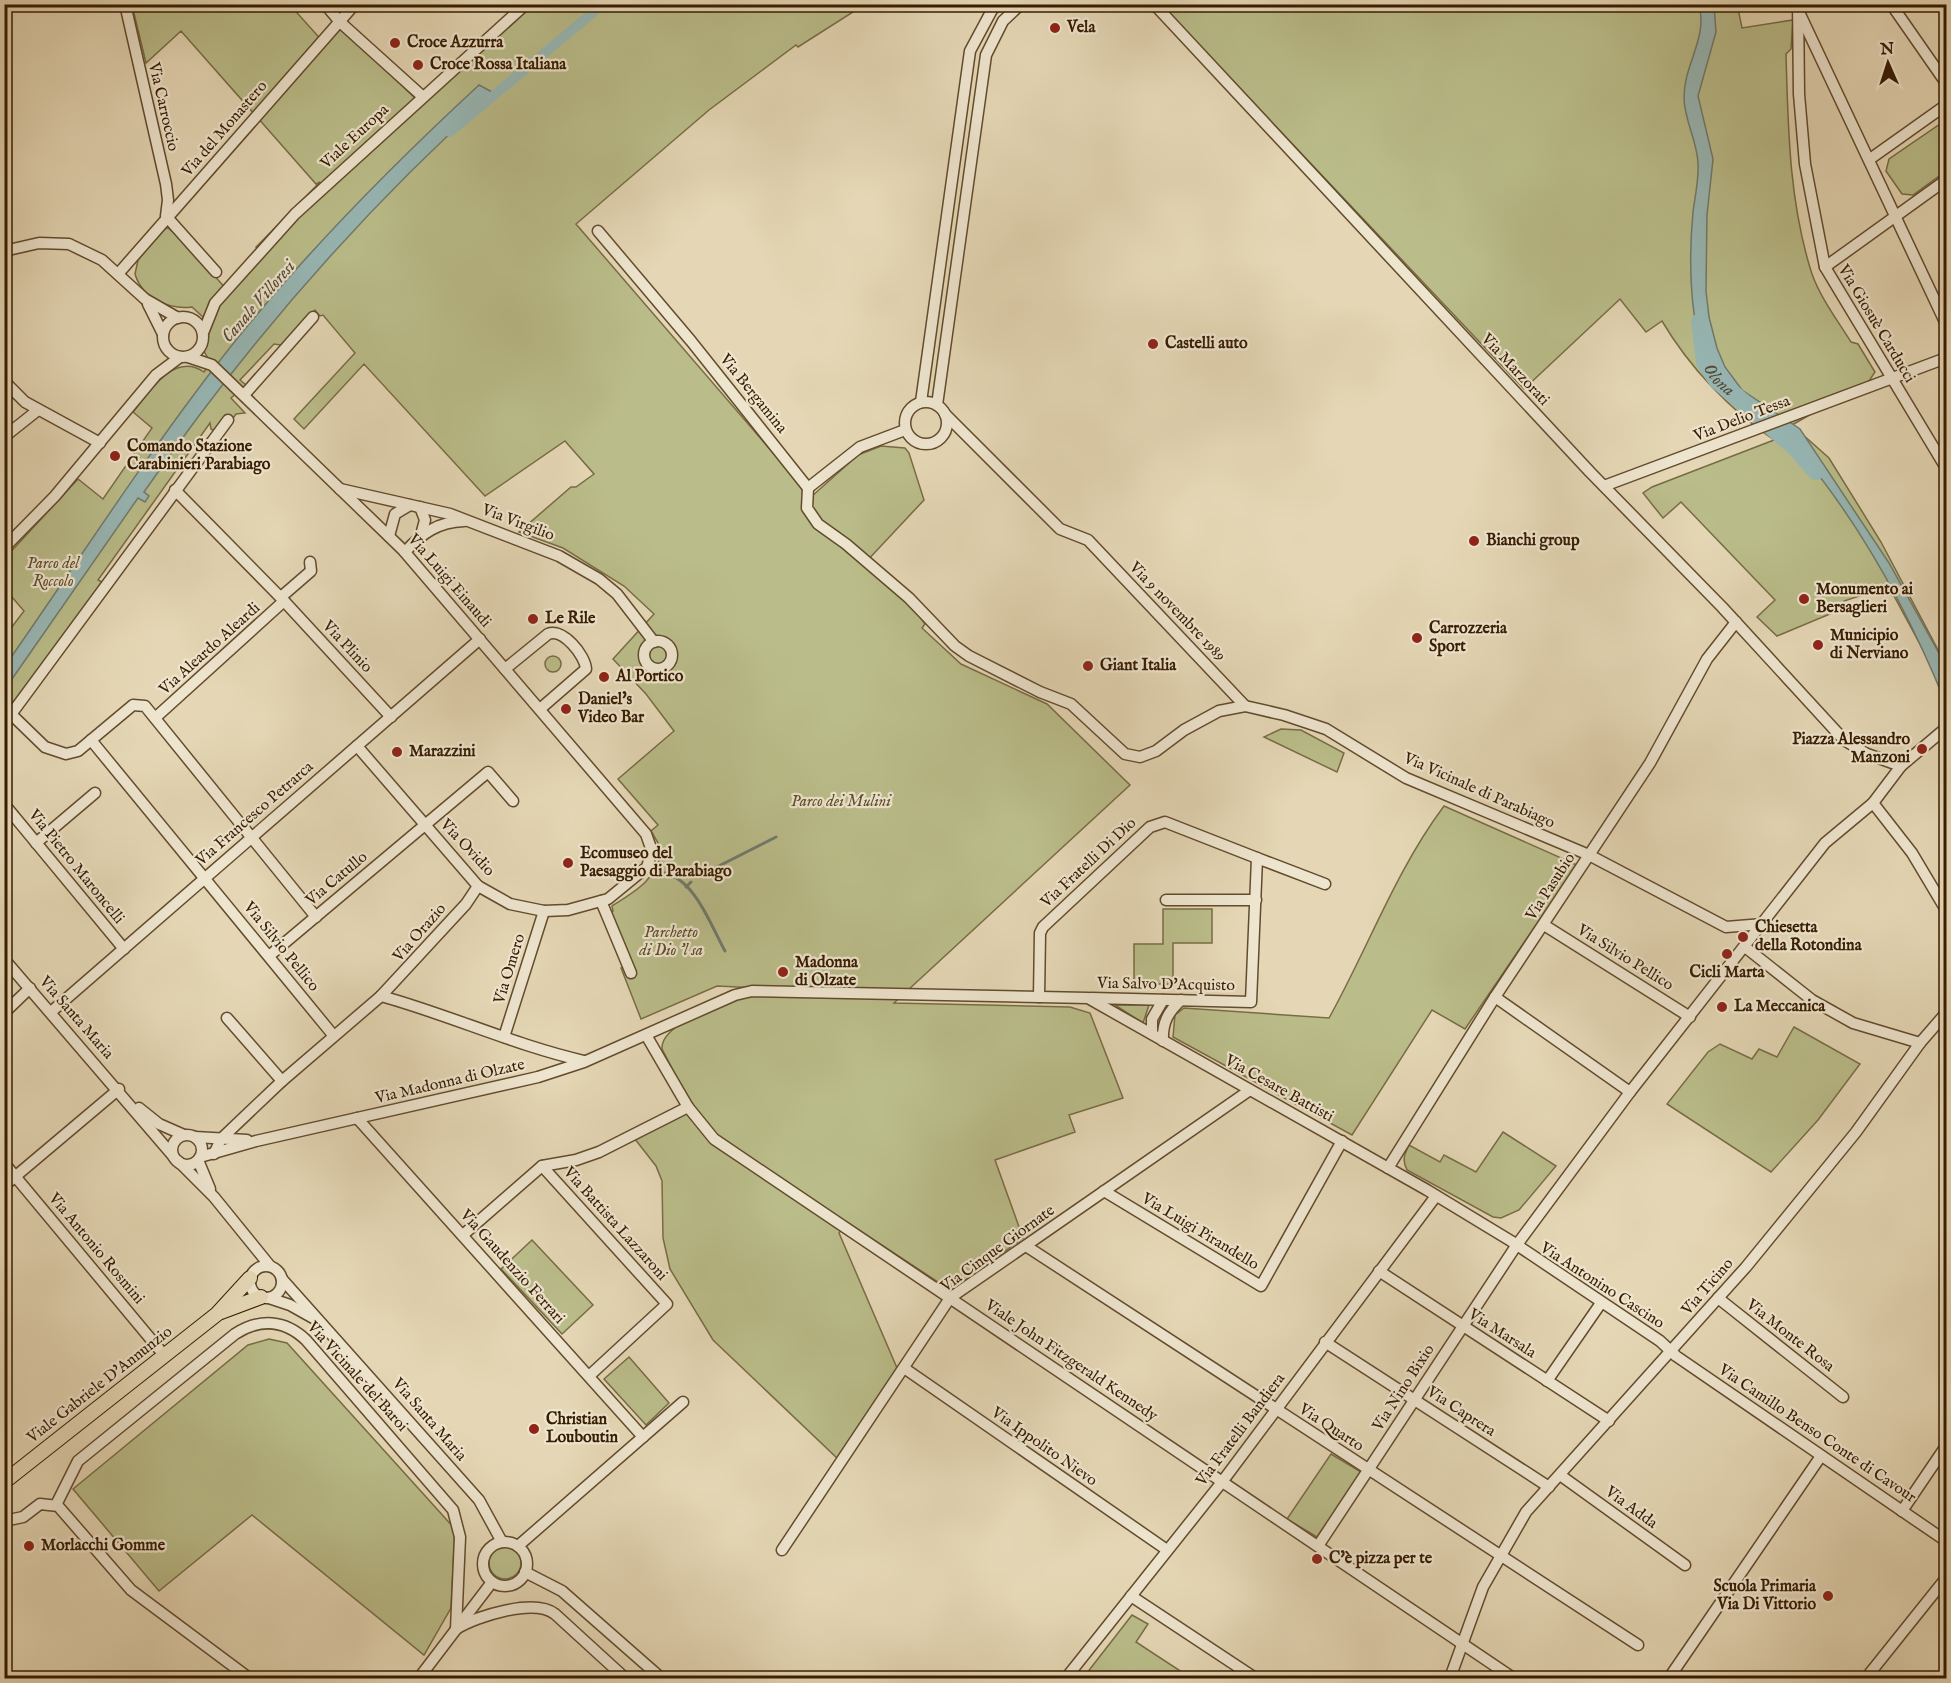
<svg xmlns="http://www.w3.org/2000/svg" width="1951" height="1683" viewBox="0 0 1951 1683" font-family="'IM FELL English',serif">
<rect width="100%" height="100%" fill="#e5d7b5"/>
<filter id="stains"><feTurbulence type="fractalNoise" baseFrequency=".00333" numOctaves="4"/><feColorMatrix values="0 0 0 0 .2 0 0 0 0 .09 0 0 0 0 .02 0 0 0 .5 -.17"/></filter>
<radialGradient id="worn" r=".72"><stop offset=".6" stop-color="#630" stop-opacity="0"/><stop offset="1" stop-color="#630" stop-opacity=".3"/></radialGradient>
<g fill="#babd8a" stroke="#786c45" stroke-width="1.5">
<path d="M1737,4L1742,28L1793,20L1791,49L1786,54C1788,127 1789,203 1812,274C1820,297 1838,321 1851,342L1858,344L1875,372L1869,381L1792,425L1829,458L1881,542L1946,665V704L1929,661L1894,596L1874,591L1844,601L1842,609L1777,636L1757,617L1775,600L1681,502L1663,518L1643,493L1652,487L1774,440C1730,410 1689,367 1662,321L1646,332L1620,299L1524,389L1161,5Z"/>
<path d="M132,5H290L325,44L340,29L344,30L418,101L534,5H864L798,47L796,45L709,110L576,224L811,497L858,455L881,446L905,448L909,453L924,500L865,563L916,611L925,624L922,628L961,664L1047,704L1130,785L894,1003L1070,1007L1090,1013L1123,1098L1069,1115L1075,1132L995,1160L1023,1238L962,1283L947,1288L847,1222L839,1233L897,1368L837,1458L713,1340L670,1269L663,1238L662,1181L656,1166L631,1134L689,1101L662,1049C660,1024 727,1000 749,997C771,993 795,993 819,991L717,986L641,1019L621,968L631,965L611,912L613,911L612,906C636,891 656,880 662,850L651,831L658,825L618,779L674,731L646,694L613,659L654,614L624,586L563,548L519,532L571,487H576L594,474L565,441L485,496L364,364L304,429L294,419L355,353L323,315L320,316L315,310L281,345L274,344L240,380L246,385L231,398L245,413L236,414L221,435L211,429L210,423L98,580L102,582L5,720V636L24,611L5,589V558L78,479L103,499L152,428L133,412C149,392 174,351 204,372L210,362L200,344L204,318L192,307C169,310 142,298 135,274L138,260L163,229L168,228L181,238L227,290L260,254L256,247L320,182L316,184L181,31L146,63Z"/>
<polygon points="1946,120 1946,171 1913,195 1902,194 1886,171 1889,159"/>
<circle cx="553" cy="664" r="8"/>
<polygon points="1281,729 1301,730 1344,753 1337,772 1264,737"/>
<path d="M1444,806L1577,865L1465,1029L1432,1010L1352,1135L1173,1037L1175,1015L1184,1008L1329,1018C1368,948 1396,870 1444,806Z"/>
<polygon points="1163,909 1212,909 1212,943 1173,943 1173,984 1134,984 1134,944 1163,944"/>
<polygon points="1115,1005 1149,1005 1143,1023"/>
<polygon points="1794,1027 1860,1064 1818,1120 1771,1172 1667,1104 1708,1052 1720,1044 1752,1059 1759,1049 1777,1057"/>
<path d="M1503,1132L1556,1166L1519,1210L1501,1218L1493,1217L1407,1170C1402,1160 1404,1155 1409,1145L1440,1162L1444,1155L1476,1172Z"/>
<polygon points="532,1240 593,1305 562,1334 501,1269"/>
<polygon points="269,1339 287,1343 455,1529 451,1608 424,1655 252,1515 159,1591 73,1489 248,1345"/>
<polygon points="629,1357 669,1403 646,1425 604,1379"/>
<polygon points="1331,1454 1361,1472 1317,1537 1287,1519"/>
<circle cx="505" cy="1563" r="16"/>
<polygon points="1132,1615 1148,1624 1136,1642 1191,1678 1083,1678"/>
</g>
<g fill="#98b8b6" stroke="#717a6d" stroke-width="1.5">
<path d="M1699,5H1714L1716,32L1698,96L1713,159L1707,215L1706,291L1709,317L1717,348L1725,367L1742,390L1800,429L1889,563L1946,666V704C1908,610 1857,517 1790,440C1781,430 1772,426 1761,419C1737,404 1712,379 1703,352C1689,312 1689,254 1693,212C1695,196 1699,180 1698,163C1697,140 1684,120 1684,97C1684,64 1708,38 1699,5Z"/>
<path d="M479,85L494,93C362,211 245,346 144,492L149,496L145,502L138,498L5,689V666C77,563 144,458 221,359C298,260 387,170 479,85Z"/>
</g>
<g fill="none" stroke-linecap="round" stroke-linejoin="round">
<g stroke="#717a6d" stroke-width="3">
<path d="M665,873C696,881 711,926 725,951"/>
<polyline points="703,874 776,837"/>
<polyline points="686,887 691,882"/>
</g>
<polyline stroke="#98b8b6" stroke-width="10" points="450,132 603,4"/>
<path stroke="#98b8b6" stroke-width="18" id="s1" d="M1700,322L1705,362L1717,380L1795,447L1816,471"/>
<defs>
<g id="minor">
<polyline points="125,4 166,184 168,200 166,216 216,272"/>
<polyline points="325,4 340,22 422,96"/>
<polyline points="1154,4 1590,472 1722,607 1844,740 1867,754 1901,766 1946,728"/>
<polyline points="1798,4 1799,94 1805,164 1825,267 1946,468"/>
<polyline points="1807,4 1798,10 1946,324"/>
<polyline points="1891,4 1946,83"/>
<polyline points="1870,159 1946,105"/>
<polyline points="598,231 691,341 808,488 860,447 905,430"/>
<polyline points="4,251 39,243 69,244 102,260 145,299 178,318"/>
<polyline points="1825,267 1946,180"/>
<polyline points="118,274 355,4"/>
<polyline points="148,304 163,334"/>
<circle cx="183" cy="337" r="20"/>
<polyline points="203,333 215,303 295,214 526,4"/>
<polyline points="188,357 212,365 403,550 646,834 652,851 647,867 608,899 568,910 544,911 510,904 478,886 357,746"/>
<polyline points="4,381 25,402 100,443"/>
<polyline points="244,395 313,317"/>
<circle cx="926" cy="423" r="21"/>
<polyline points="921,402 970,51 992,10 997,4"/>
<polyline points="937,405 986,55 1003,21 1021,4"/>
<polyline points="945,414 1060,529 1088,540 1245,706"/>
<polyline points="4,437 38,410"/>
<polyline points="1604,486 1946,358"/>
<polyline points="808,488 807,508 818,524 846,544 909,598 955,646 969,656 1040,692 1071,704 1125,754 1140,757 1156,751 1184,730 1219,711 1245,706 1284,715 1326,729 1406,778 1589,855 1726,927 1763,924"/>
<polyline points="340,489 450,514 559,556 599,579 617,594 654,642"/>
<polyline points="175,490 284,601 391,717"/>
<polyline points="420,507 425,520 421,535"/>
<polyline points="389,536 395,514 410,505"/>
<polyline points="4,548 55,496 156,375 180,357"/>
<path d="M405,552C422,533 438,522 464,521"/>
<polyline points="281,597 311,571 310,562"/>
<circle cx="658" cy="655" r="14"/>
<path d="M505,669L548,634C563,628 585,655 586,669L540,709"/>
<polyline points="12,715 45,747 66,754 78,751 133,705 145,706 316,917"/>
<polyline points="155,718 284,601"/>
<polyline points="4,724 228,420"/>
<polyline points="91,740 333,1035"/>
<polyline points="1873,803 1912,853 1946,910"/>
<polyline points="4,804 124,949"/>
<polyline points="36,843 95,793"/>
<polyline points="1166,900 1256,900"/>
<polyline points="601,901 631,973"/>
<polyline points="1544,925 1690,1017"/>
<polyline points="1745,947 1812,1000 1853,1023 1920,1043"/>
<polyline points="269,956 488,772 513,801"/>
<polyline points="4,959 174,1157"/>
<polyline points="381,996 466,904 478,886"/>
<polyline points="1039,997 1040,933 1043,927 1150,827 1165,822 1257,858"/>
<polyline points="1495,997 1630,1092"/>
<polyline points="1091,998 1251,1002 1257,858 1325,884"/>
<polyline points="51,1012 480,639"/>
<polyline points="4,1013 30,988"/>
<polyline points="227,1018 282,1081"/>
<polyline points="1152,1034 1152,1019 1163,1000"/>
<polyline points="646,1035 688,1107 714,1139 1513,1678"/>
<polyline points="504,1037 544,911"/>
<path d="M1163,1041C1162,1023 1168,1012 1181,1000"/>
<polyline points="139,1108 159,1124 184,1135"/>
<polyline points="357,1118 643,1437"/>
<circle cx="187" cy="1150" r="15"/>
<polyline points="195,1137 247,1140"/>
<path d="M214,1154L221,1139L282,1081L381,996C450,1015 514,1045 584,1061"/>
<polyline points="200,1157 256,1141 538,1077 584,1062 735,995 752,991 1088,998 1427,1190 1511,1241 1660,1341 1676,1356 1946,1541"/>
<polyline points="198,1160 210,1189"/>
<polyline points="178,1161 214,1197 270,1266"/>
<polyline points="4,1163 164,1355"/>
<polyline points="542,1166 667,1304 589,1376"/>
<polyline points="1388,1168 1495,997 1650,763 1707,659 1736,622"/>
<polyline points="4,1186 119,1089"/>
<polyline points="1104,1191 1261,1286 1342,1141"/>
<polyline points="464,1234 542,1166 576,1160 599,1152 688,1107"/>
<polyline points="1026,1246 1638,1645"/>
<circle cx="266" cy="1282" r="16"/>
<polyline points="1379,1271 1609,1421"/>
<polyline points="282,1279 479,1500 502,1542"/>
<polyline points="269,1298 290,1305 315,1319"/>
<polyline points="1718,1298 1843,1397"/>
<polyline points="1325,1342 1549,1487"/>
<polyline points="904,1368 1167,1550"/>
<polyline points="1547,1381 1601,1303"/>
<polyline points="1560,1475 1685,1565"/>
<path d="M56,1505L78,1461L235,1334C260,1318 285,1320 306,1340L453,1510L460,1537L456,1629"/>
<polyline points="1902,1511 1946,1446"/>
<polyline points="4,1521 23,1517 40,1504 58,1506 131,1590 249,1678"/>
<circle cx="505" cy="1564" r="22"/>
<polyline points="518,1546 683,1402"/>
<polyline points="1318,1546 1516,1246 1630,1092 1825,843 1873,803 1901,766"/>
<polyline points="782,1550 950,1298 1250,1090"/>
<polyline points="525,1572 562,1591 661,1678"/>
<polyline points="1131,1596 1255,1678"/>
<path d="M456,1629C477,1616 534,1598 555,1614L625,1678"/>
<polyline points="419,1678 492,1582"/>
<polyline points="1066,1678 1222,1482 1436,1196"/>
<polyline points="1450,1678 1483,1587 1526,1512 1746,1267 1856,1132 1920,1043 1946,1013"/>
<polyline points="1669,1678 1821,1456"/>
<polyline points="1866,1678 1946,1578"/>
</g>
<g id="major">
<polyline points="221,1312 261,1297"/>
<polyline points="4,1482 217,1314 250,1278"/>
</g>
</defs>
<use href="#minor" stroke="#624b2d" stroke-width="13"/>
<use href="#major" stroke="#371c00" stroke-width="16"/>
<use href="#minor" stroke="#eee5cf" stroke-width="10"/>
<use href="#major" stroke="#e5d7b5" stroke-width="14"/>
</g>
<g fill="#8f2418" stroke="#eee5cf" stroke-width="2">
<circle cx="1055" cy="28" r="6"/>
<circle cx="395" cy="43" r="6"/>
<circle cx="418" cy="65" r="6"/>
<circle cx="1153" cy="344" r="6"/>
<circle cx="115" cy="456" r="6"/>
<circle cx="1474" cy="541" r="6"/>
<circle cx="1804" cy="599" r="6"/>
<circle cx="533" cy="619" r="6"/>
<circle cx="1417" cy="638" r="6"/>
<circle cx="1818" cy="645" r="6"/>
<circle cx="1088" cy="666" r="6"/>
<circle cx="604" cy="677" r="6"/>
<circle cx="566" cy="709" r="6"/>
<circle cx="1922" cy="749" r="6"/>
<circle cx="397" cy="752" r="6"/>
<circle cx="568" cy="863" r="6"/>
<circle cx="1743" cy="937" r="6"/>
<circle cx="1727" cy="954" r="6"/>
<circle cx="783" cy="972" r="6"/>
<circle cx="1722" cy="1007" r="6"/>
<circle cx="534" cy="1429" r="6"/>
<circle cx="29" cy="1546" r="6"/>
<circle cx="1317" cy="1559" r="6"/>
<circle cx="1828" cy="1596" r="6"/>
</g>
<g text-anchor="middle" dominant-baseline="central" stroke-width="4.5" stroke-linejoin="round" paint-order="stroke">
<g font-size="16" font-weight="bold" fill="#371c00" stroke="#eee5cf" text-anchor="start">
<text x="1067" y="28">Vela</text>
<text x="407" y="43">Croce Azzurra</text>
<text x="430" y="65">Croce Rossa Italiana</text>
<text x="1165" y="344">Castelli auto</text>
<text x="127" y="447">Comando Stazione<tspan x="127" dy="18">Carabinieri Parabiago</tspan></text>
<text x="1486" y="541">Bianchi group</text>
<text x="1816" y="590">Monumento ai<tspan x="1816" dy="18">Bersaglieri</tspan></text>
<text x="545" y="619">Le Rile</text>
<text x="1429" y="629">Carrozzeria<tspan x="1429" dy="18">Sport</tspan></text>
<text x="1830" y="636">Municipio<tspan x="1830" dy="18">di Nerviano</tspan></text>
<text x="1100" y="666">Giant Italia</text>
<text x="616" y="677">Al Portico</text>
<text x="578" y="700">Daniel's<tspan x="578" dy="18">Video Bar</tspan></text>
<text x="1910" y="740" text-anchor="end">Piazza Alessandro<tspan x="1910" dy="18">Manzoni</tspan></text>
<text x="409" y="752">Marazzini</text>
<text x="580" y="854">Ecomuseo del<tspan x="580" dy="18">Paesaggio di Parabiago</tspan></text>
<text x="1755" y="928">Chiesetta<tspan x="1755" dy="18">della Rotondina</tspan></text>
<text x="795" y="963">Madonna<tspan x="795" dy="18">di Olzate</tspan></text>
<text x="1727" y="973" text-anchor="middle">Cicli Marta</text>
<text x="1734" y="1007">La Meccanica</text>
<text x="546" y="1420">Christian<tspan x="546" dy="18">Louboutin</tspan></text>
<text x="41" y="1546">Morlacchi Gomme</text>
<text x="1329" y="1559">C'è pizza per te</text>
<text x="1816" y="1587" text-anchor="end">Scuola Primaria<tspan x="1816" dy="18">Via Di Vittorio</tspan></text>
</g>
<g font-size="16" fill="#371c00" stroke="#eee5cf">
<text transform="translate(163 107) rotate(77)">Via Carroccio</text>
<text transform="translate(225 129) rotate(-49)">Via del Monastero</text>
<text transform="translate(355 137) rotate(-43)">Viale Europa</text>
<text transform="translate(1876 324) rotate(59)">Via Giosuè Carducci</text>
<text transform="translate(1515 370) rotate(47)">Via Marzorati</text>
<text transform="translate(753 394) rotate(51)">Via Bergamina</text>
<text transform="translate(1742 419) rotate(-21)">Via Delio Tessa</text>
<text transform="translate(518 523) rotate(21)">Via Virgilio</text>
<text transform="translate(449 581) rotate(49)">Via Luigi Einaudi</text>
<text transform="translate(1177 612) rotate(46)">Via 9 novembre 1989</text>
<text transform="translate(347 647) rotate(47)">Via Plinio</text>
<text transform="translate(210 649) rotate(-42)">Via Aleardo Aleardi</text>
<text transform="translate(1479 791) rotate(24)">Via Vicinale di Parabiago</text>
<text transform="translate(255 814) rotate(-41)">Via Francesco Petrarca</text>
<text transform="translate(467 848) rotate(47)">Via Ovidio</text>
<text transform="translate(1089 863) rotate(-43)">Via Fratelli Di Dio</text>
<text transform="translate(76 867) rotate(51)">Via Pietro Maroncelli</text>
<text transform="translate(337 879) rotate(-40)">Via Catullo</text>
<text transform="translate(1551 887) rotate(-57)">Via Pasubio</text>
<text transform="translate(420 933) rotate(-49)">Via Orazio</text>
<text transform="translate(281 947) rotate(51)">Via Silvio Pellico</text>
<text transform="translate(1625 958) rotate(32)">Via Silvio Pellico</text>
<text transform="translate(510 969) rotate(-73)">Via Omero</text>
<text transform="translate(1166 985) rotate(1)">Via Salvo D'Acquisto</text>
<text transform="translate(76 1018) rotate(49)">Via Santa Maria</text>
<text transform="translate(450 1082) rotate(-13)">Via Madonna di Olzate</text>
<text transform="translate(1279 1089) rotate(29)">Via Cesare Battisti</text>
<text transform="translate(615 1224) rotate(48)">Via Battista Lazzaroni</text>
<text transform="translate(1200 1232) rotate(31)">Via Luigi Pirandello</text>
<text transform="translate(96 1249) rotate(50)">Via Antonio Rosmini</text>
<text transform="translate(998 1249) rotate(-36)">Via Cinque Giornate</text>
<text transform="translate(512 1267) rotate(48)">Via Gaudenzio Ferrari</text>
<text transform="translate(1602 1286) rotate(33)">Via Antonino Cascino</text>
<text transform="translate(1708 1287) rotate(-49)">Via Ticino</text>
<text transform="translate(1502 1334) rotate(33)">Via Marsala</text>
<text transform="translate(1790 1336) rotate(38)">Via Monte Rosa</text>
<text transform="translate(1071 1361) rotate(34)">Viale John Fitzgerald Kennedy</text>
<text transform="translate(357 1377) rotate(48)">Via Vicinale del Baroi</text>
<text transform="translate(100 1385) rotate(-38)">Viale Gabriele D'Annunzio</text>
<text transform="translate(1404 1388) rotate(-57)">Via Nino Bixio</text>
<text transform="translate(1461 1412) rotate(33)">Via Caprera</text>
<text transform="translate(429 1420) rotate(49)">Via Santa Maria</text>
<text transform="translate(1331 1428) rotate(33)">Via Quarto</text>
<text transform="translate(1241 1430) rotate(-53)">Via Fratelli Bandiera</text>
<text transform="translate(1817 1434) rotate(34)">Via Camillo Benso Conte di Cavour</text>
<text transform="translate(1044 1447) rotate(35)">Via Ippolito Nievo</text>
<text transform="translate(1631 1508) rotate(36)">Via Adda</text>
</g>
<g font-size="16" font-style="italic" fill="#5e4c29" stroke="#eee5cf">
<text x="53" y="564">Parco del<tspan x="53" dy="18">Roccolo</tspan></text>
<text x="841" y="802">Parco dei Mulini</text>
<text x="671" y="933">Parchetto<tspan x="671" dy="18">di Dio 'l sa</tspan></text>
</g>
<g font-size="18" font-style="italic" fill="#544b37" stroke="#eee5cf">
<text transform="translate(259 302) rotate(-49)">Canale Villoresi</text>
<text stroke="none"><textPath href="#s1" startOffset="63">Olona</textPath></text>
</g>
</g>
<rect width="1951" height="1683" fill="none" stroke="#e5d7b5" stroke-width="24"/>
<rect x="6" y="6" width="1939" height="1671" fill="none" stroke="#371c00" stroke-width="3"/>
<rect x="12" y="12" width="1927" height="1659" fill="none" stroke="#371c00" stroke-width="1.5"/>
<g transform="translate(1888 63) rotate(357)" stroke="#eee5cf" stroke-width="4.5" paint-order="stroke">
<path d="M0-4.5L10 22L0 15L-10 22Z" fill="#371c00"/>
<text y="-9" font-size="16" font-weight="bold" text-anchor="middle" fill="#371c00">N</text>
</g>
<rect width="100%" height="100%" filter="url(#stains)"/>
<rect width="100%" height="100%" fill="url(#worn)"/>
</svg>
